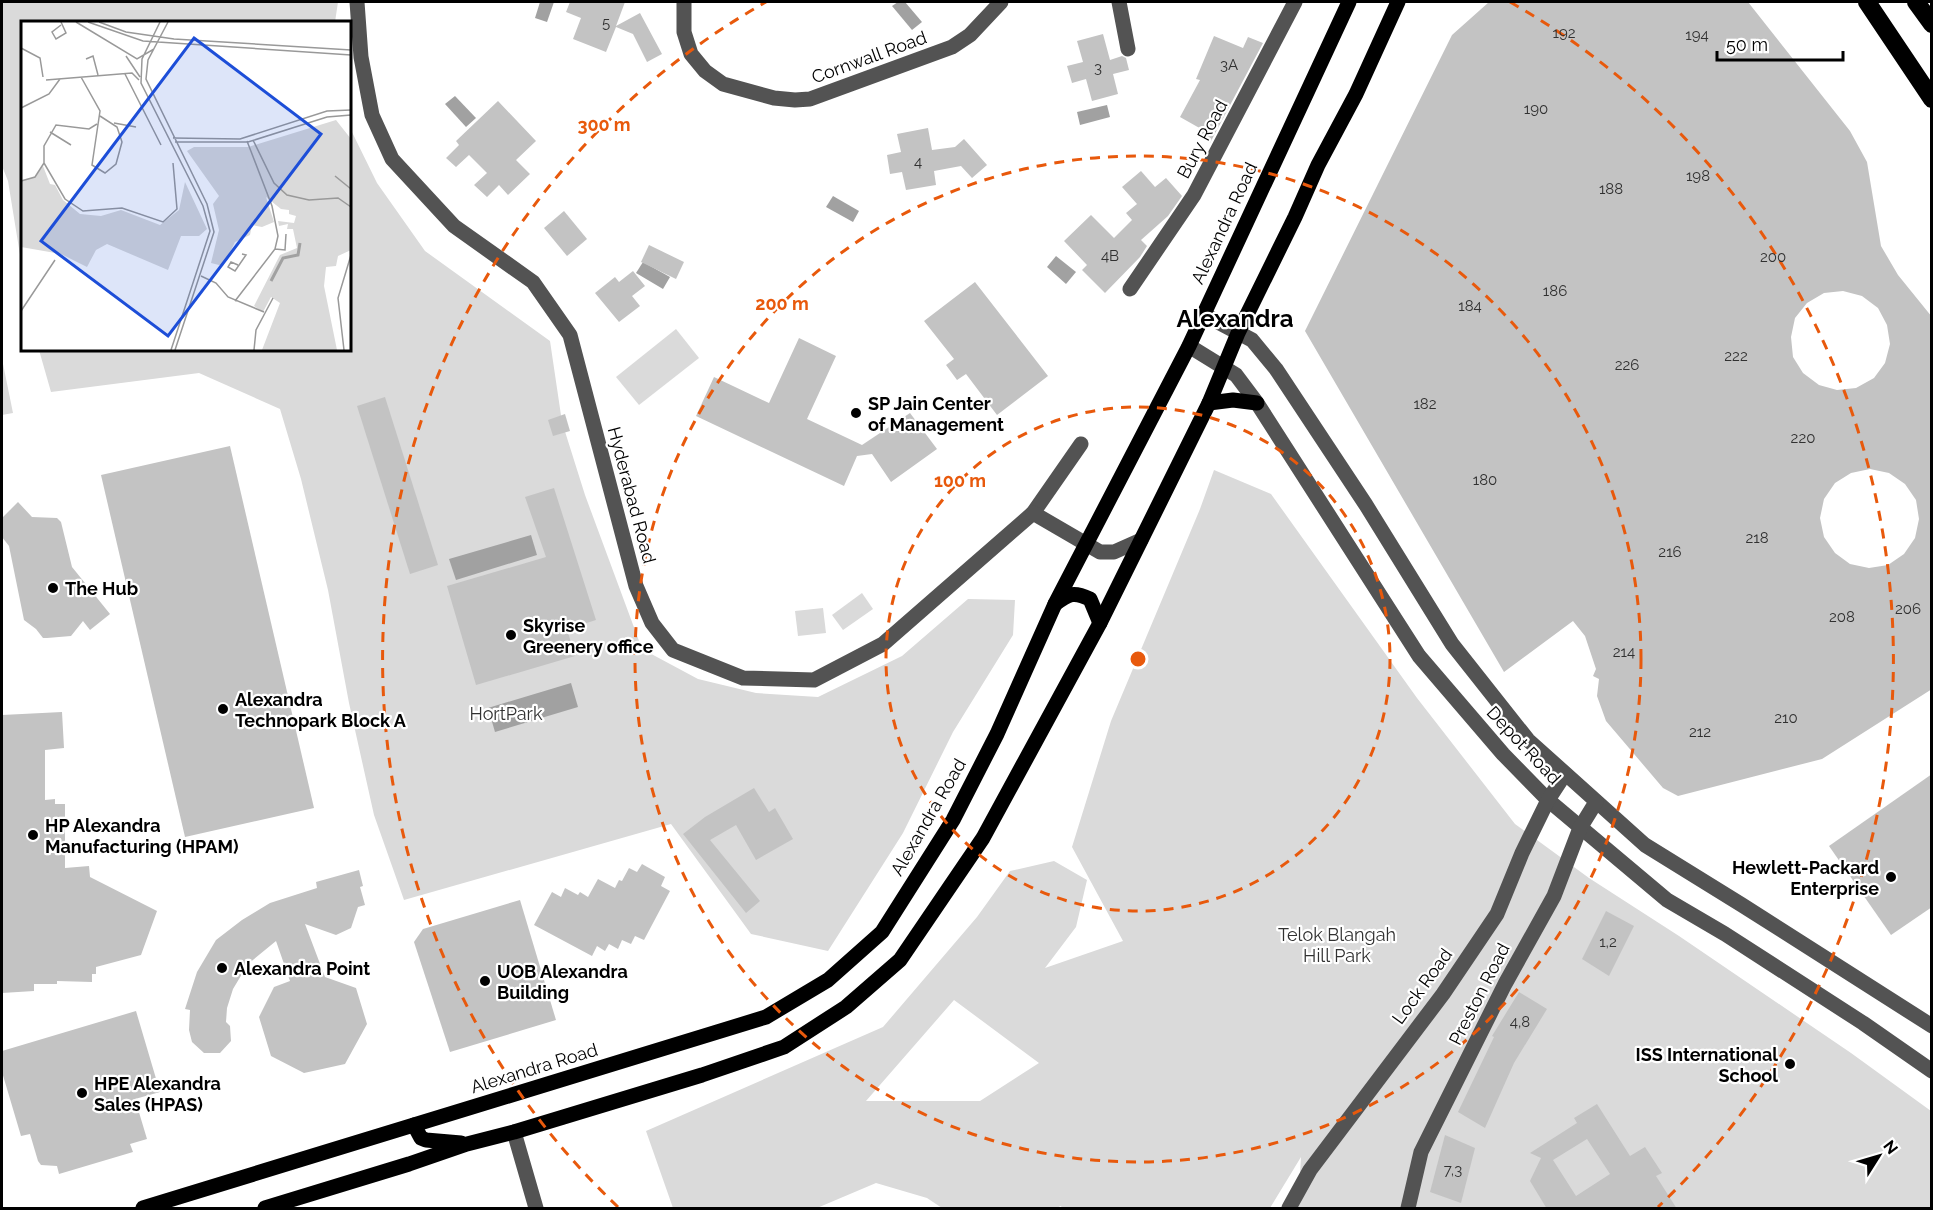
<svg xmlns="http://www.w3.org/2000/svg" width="1933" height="1210" viewBox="0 0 1933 1210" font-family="Raleway,sans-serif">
<rect width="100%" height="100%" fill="#fff"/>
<g fill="#dadada" fill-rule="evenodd">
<polygon points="2,2 338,2 335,22 22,22 22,267 8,181 2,166"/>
<polygon points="350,128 377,183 425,251 550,341 562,422 585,495 642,649 698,679 756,693 818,697 902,656 968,599 1015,600 1013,635 953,732 903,833 828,951 751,934 671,824 404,900 374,815 349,703 328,590 301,479 280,409 199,373 51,392 39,350 350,350"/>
<polygon points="676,329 699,358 639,405 616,377"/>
<polygon points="2,359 13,413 2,415"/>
<path d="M1214,470L1271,494L1417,698L1515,824L1589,878L1679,936L1851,1053L1931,1111V1208H1298L1301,1157L1270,1208H1062L1061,1206L1056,1208H942L927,1198L876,1183L817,1208H673L646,1131L883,1027L977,917L1010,871L1054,861L1087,880L1076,927L1045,968L1123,941L1072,847L1111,721L1200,509ZM954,1000L1039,1063L980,1101H866Z"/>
<polygon points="862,593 873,609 843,630 832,615"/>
<polygon points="823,608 826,633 798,636 795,611"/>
</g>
<g fill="#a1a1a1">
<polygon points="540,2 554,2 547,22 535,18"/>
<polygon points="898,2 905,2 922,22 912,30 892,6"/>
<polygon points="455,96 476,118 466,127 445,104"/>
<polygon points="1107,105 1110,117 1080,125 1077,112"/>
<polygon points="833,196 859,211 853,222 826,207"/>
<polygon points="1056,256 1076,272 1066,284 1047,267"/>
<polygon points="643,262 670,277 663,289 636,273"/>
<polygon points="531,535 537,555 456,580 449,559"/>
<polygon points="571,683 578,707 495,732 488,708"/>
</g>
<g fill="#c3c3c3" fill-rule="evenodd">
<polygon points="570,2 625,2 616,26 640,13 662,54 647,62 633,34 616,27 606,52 573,39 581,18 566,12"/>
<path d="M1489,2H1748L1850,131L1867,162L1881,246L1898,275L1932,317V689L1822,759L1678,796L1663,788L1606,721L1597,696L1599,679L1593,676L1596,669L1585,636L1573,621L1504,672L1305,331L1452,35ZM1843,291L1862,296L1878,308L1887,325L1890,344L1885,363L1874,378L1856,388L1837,390L1819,385L1803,373L1793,357L1791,337L1795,318L1807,303L1824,293ZM1870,469L1889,473L1905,484L1916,500L1919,519L1915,538L1904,554L1888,565L1869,568L1850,564L1835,553L1824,537L1820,518L1824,499L1835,483L1851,473Z"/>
<polygon points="1103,34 1110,60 1122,56 1126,58 1129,70 1113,74 1118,94 1092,101 1086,79 1072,83 1067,66 1083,62 1077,41"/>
<polygon points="1214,36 1243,48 1248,37 1263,43 1210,143 1199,136 1203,130 1180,117 1200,80 1196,79"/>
<polygon points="498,101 536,141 516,160 530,174 508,195 499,185 487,197 474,185 487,173 469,155 456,167 446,158 459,145 456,141"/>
<polygon points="928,128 932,150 955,147 964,139 987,165 972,178 961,166 934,171 936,185 906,190 902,172 890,174 887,155 901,152 897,134"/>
<polygon points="1141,171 1155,187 1166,178 1182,196 1168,216 1141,240 1147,246 1140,257 1105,293 1082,270 1087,265 1064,241 1091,215 1114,238 1132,220 1126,213 1137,204 1122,187"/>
<polygon points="564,211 587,239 567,256 544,228"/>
<polygon points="649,245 684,262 676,279 641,262"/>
<polygon points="633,271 645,286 632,296 640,306 619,322 595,293 615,277 619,282"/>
<polygon points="975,282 1048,376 997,415 966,374 957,380 946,365 954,359 924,321"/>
<polygon points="799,338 836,356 807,419 862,445 910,413 937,449 891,482 872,454 857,456 844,486 696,416 714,377 769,403"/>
<polygon points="385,397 438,565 410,574 357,406"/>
<polygon points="565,414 570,431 553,436 548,420"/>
<polygon points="230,446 314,808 185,837 101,475"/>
<polygon points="554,488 596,620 567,629 575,656 476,685 447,586 546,557 525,497"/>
<polygon points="18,502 32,517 57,518 61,522 72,567 110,614 90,630 83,621 71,636 47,638 43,638 36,629 24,620 9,546 2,537 2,518"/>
<polygon points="62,712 64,748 45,750 45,800 55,799 55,804 65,804 65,868 89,866 90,877 157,911 141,955 96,967 96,974 92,974 92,982 57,981 57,984 34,984 34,991 2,993 2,715"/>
<polygon points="1932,774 1932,907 1891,935 1829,846"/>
<polygon points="754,788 769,812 775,808 793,839 756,860 736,825 710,840 760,901 746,913 683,834 705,817"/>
<polygon points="642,864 665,877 661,886 670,891 644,940 635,936 631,944 622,940 618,949 609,944 605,951 597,946 592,956 534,925 552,892 561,897 565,888 578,895 580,892 588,897 598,879 615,888 619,880 622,881 629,868 637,872"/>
<polygon points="359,870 363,886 360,887 365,905 358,907 351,928 336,935 305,924 325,977 356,988 367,1024 345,1064 304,1073 271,1056 259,1017 274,987 290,981 276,941 248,964 233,989 227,1008 226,1022 230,1026 231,1041 220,1053 204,1053 192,1042 189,1030 190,1010 185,1009 197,972 216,940 242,920 270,903 317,888 316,882"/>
<polygon points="520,900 556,1020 450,1052 414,942 423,929"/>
<polygon points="1606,911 1634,926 1609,976 1582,959"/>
<polygon points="1519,992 1547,1009 1514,1063 1485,1128 1458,1112 1494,1037 1492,1036"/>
<polygon points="136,1011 160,1092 135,1099 147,1139 130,1144 133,1152 59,1174 57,1166 41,1165 38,1161 30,1134 21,1136 2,1072 2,1051"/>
<path d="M1597,1104L1630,1156L1645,1147L1662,1173L1656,1176L1677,1209H1547L1530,1181L1541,1158L1530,1153L1577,1123L1574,1118ZM1587,1139L1610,1174L1576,1196L1553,1160Z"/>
<polygon points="1445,1135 1475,1148 1461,1203 1430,1192"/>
</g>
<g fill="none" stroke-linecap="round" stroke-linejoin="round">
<g stroke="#535353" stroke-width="15">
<polyline points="357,2 361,57 372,115 392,159 454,226 533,282 570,335 636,586 652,623 673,650 743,678 814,680 883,644 1033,513 1081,444"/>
<polyline points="684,2 684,32 691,54 705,71 723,84 774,98 795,100 810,99 952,47 970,35 1001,2"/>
<polyline points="1119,2 1128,49"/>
<polyline points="1130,289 1194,195 1295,2"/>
<polyline points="1203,314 1252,340 1276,369 1366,505 1452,644 1528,740 1645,845 1742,905 1932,1026"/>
<polyline points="1189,346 1236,375 1257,403 1419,656 1503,754 1548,800 1667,900 1725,934 1863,1023 1932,1071"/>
<polyline points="1033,513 1100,552 1114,552 1141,540"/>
<polyline points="514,1132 536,1208"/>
<polyline points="1289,1208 1310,1170 1443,994 1497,914 1522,853 1548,800 1565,774"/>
<polyline points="1408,1208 1421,1152 1505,984 1554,896 1580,828 1596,802"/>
</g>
<g stroke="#000" stroke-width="15">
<polyline points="1209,403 1233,400 1257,403"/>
<path d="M1055,604C1069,594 1073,591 1090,599L1100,623"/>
<polyline points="414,1125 421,1138 426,1140 461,1143"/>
<polyline points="143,1208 766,1017 828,980 882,932 953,820 997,734 1055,604 1189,346 1349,2"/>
<polyline points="265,1208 409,1164 467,1144 514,1132 702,1075 784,1047 846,1007 900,960 983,838 1100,623 1209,403 1238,333 1295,217 1318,165 1356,94 1398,2"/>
</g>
<g stroke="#000" stroke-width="18">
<polyline points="1867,2 1932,99"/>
<polyline points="1916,2 1932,24"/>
</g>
</g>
<g fill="none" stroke="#e8590c" stroke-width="3" stroke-dasharray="10 8">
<circle cx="1138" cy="659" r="252"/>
<circle cx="1138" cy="659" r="503"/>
<path d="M618 1207A755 755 0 0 1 766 2M1510 2A755 755 0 0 1 1658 1207"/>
</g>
<g fill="#000" stroke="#fff" stroke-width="2">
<circle cx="856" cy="413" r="6"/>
<circle cx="53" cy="588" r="6"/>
<circle cx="511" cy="635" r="6"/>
<circle cx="223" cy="709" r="6"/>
<circle cx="33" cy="835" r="6"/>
<circle cx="1891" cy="877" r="6"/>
<circle cx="222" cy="968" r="6"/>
<circle cx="485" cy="981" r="6"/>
<circle cx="1790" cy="1064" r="6"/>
<circle cx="82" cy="1093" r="6"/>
</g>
<g text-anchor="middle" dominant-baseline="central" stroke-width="4.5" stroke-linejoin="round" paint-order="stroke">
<g font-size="15" fill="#313131">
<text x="606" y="23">5</text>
<text x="1564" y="33">192</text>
<text x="1697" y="35">194</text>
<text x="1229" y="65">3A</text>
<text x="1098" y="68">3</text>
<text x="1536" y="109">190</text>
<text x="918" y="162">4</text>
<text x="1698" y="176">198</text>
<text x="1611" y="189">188</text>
<text x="1110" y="256">4B</text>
<text x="1773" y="257">200</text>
<text x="1555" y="291">186</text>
<text x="1470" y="306">184</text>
<text x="1736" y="356">222</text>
<text x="1627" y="365">226</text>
<text x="1425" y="404">182</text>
<text x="1803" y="438">220</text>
<text x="1485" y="480">180</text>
<text x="1757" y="538">218</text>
<text x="1670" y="552">216</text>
<text x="1908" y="609">206</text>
<text x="1842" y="617">208</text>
<text x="1624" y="652">214</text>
<text x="1786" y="718">210</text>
<text x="1700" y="732">212</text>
<text x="1608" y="942">1,2</text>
<text x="1520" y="1022">4,8</text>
<text x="1453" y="1170">7,3</text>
</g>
<g font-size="18" fill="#000" stroke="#fff">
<text transform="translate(869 57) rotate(-20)">Cornwall Road</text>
<text transform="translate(1202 139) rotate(-62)">Bury Road</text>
<text transform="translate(1224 223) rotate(-65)">Alexandra Road</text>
<text transform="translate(632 495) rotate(75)">Hyderabad Road</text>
<text transform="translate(1524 745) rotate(47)">Depot Road</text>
<text transform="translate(928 817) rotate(-60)">Alexandra Road</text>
<text transform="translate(1422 986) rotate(-54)">Lock Road</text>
<text transform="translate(1479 994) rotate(-63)">Preston Road</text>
<text transform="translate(534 1068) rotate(-17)">Alexandra Road</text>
</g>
<g font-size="18" font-weight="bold" fill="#000" stroke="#fff" text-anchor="start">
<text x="868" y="403">SP Jain Center<tspan x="868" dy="21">of Management</tspan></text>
<text x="65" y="588">The Hub</text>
<text x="523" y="625">Skyrise<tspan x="523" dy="21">Greenery office</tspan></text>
<text x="235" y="699">Alexandra<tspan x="235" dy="21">Technopark Block A</tspan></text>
<text x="45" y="825">HP Alexandra<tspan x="45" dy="21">Manufacturing (HPAM)</tspan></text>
<text x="1879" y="867" text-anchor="end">Hewlett-Packard<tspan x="1879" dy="21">Enterprise</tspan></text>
<text x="234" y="968">Alexandra Point</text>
<text x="497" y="971">UOB Alexandra<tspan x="497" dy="21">Building</tspan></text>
<text x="1778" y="1054" text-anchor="end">ISS International<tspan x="1778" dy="21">School</tspan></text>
<text x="94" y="1083">HPE Alexandra<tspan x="94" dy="21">Sales (HPAS)</tspan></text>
</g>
<g font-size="18" fill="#313131" stroke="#fff">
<text x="506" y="713">HortPark</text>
<text x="1337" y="934">Telok Blangah<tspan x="1337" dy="21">Hill Park</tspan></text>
</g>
<g font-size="24" font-weight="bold" fill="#000" stroke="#fff">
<text x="1235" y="318">Alexandra</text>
</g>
</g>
<g transform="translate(21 21)">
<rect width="330" height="330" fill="#fff"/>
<path d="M315,99L330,118V229L317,235L315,245L305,246L303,265L316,329H241L259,282L250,276L242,291L233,285L259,234L276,227L272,208H266L267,203L258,205L257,200L273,202L275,195L268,193V189L260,188L245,176L253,201L241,206L231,204L229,214L214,221L202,245L190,242L198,209L192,183L198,175L166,130L173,126H227ZM22,145L29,163L34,164L42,179L59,193L80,195L100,189L139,204L158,189L164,161L186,208L178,215H160L147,249L86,223L75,229L66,246L40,233L0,226V160L14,156Z" fill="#dadada"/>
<path fill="none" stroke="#a1a1a1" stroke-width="3" d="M250,260L262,237L277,234L279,222"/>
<path fill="none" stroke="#999" stroke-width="1.5" d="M40,1L45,12L35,18L31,11L40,4M55,1L116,38L133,28M67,1L122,20L330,34M78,1L105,11L153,18L330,29M139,1L121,38L120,62L182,185L189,210L150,329M147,1L127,39L125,58L186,183L193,211L154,329M0,27L19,37L22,56M105,35L119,56M65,38L72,35L77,54M104,53L140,124M60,56L79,90L71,144L84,152L95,143L101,121L96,106L79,95M25,59L111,52L118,59M0,87L28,73L39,58M93,102L115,106M29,111L50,124M152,117L219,118L306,90L330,89M232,119L253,162L266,174L288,179L317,177L330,186M154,121H227L306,96L330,94M23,142L44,178L62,190L101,187L142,201L156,188L152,142M23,142V125L35,104L68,108L76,103M314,155L330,168M0,160L14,156L23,142M254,228L264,229L265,213M217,244L210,241L207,246L214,250L225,234L221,233M180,255L195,262L207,276L243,291M214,280L254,228L257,215L251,185L226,120M0,290L34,239M233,329L235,309L252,277M323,329L317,277L330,234"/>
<path fill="#1d4ed8" fill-opacity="0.15" stroke="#1d4ed8" stroke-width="3" d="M173,17L300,113L147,315L20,220Z"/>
<rect width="330" height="330" fill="none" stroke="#000" stroke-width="3"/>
</g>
<circle cx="1138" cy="659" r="9" fill="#e8590c" stroke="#fff" stroke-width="3"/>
<g font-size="18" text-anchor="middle" font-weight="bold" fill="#e8590c" stroke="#fff" stroke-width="4.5" stroke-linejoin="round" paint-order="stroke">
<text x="604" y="131">300 m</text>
<text x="782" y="310">200 m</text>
<text x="960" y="487">100 m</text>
</g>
<rect width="1933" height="1210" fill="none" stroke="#000000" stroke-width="6"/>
<g transform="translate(1879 1156) rotate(53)" stroke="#ffffff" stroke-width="4.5" paint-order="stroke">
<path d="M0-4.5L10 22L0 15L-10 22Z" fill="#000000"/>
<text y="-9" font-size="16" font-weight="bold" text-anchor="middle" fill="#000000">N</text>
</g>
<path d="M1717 51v9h126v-9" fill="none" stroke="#000000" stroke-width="3"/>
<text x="1726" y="51" font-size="18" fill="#000000" stroke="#ffffff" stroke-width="4.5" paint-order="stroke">50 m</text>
</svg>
